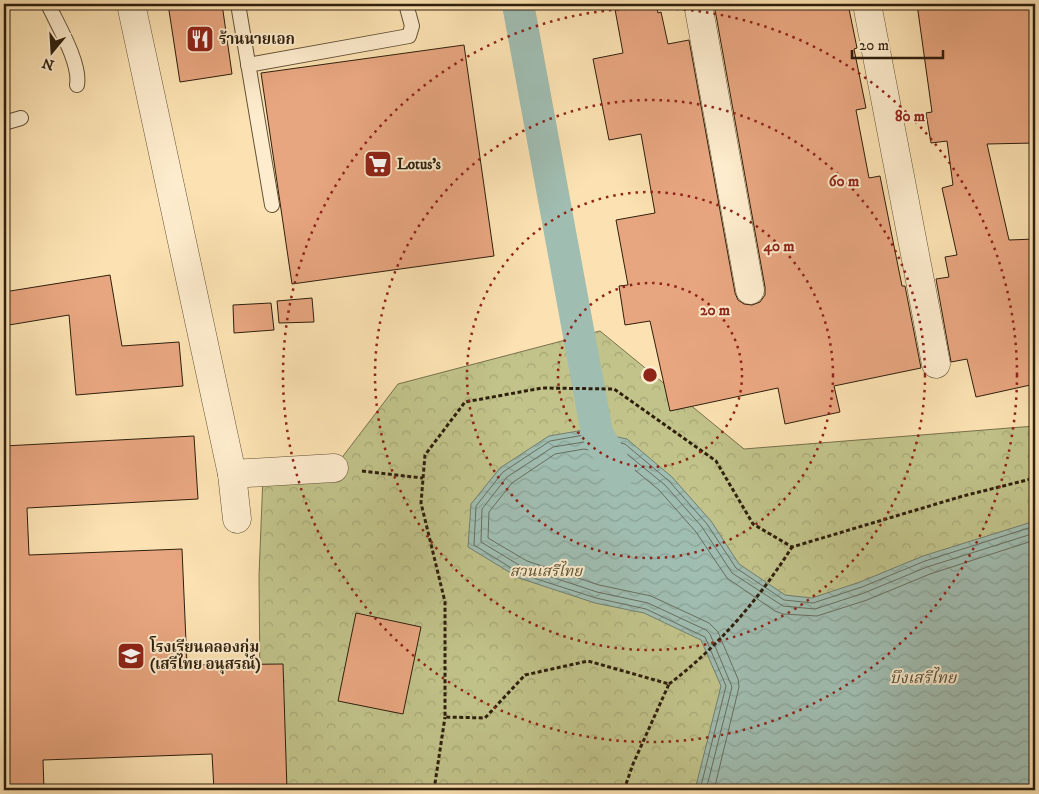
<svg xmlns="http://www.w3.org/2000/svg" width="1039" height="794" viewBox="0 0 1039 794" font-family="'IM FELL DW Pica','Noto Serif Thai',serif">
<defs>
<pattern id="park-crowns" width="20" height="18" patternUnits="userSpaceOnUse" patternTransform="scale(1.25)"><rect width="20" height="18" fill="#c1c38a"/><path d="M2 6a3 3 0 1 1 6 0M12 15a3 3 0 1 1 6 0" fill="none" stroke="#a6a776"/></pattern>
<pattern id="water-waves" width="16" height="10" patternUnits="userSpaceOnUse" patternTransform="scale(1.25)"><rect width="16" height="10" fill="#a0bdb1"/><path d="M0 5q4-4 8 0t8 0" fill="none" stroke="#8aa297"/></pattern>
</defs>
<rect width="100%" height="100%" fill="#fce2b2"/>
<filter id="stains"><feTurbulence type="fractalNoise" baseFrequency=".004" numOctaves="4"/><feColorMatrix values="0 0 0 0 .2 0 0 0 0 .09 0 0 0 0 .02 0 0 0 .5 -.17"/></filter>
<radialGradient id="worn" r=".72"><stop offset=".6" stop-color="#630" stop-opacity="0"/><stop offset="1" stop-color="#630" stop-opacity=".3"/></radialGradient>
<polygon fill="url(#park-crowns)" stroke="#78714c" points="600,331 744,449 1035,426 1035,790 261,790 259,576 263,476 334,468 398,384"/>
<polygon fill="url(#water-waves)" stroke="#727e6f" points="584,430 627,439 672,477 711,521 739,564 785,595 812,598 860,582 923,556 1035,521 1035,790 695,790 721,686 701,640 644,613 595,603 519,578 468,547 471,504 500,468 549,436"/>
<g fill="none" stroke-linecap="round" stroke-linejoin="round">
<g stroke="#676e5f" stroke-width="1">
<polyline points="700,790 726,686 705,637 646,609 596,598 521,574 474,545 476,506 503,472 550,441 584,435 625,444 669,481 707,524 736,568 784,600 813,603 862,587 925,561 1035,526"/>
<polyline points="706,790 732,687 710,634 706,630 648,603 597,592 524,568 481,542 482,509 507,477 553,447 584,442 622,450 665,485 702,527 732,573 783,606 815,609 864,593 927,567 1035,533"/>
<polyline points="714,790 739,687 738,679 718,632 709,623 651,596 599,585 527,561 488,538 489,512 512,483 555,454 584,449 618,456 659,490 696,532 727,578 775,611 783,614 817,616 867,600 930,574 1035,540"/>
</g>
<polyline stroke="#a0bdb1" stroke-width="32" points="518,4 597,433 619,472"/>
</g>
<g fill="#e8a680" stroke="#2e1f0d">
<polygon points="168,4 222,4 232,74 180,82"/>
<polygon points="614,4 656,4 658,13 661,12 668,44 689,40 735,293 738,300 744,304 752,305 760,302 765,295 765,287 714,4 848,4 857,48 854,49 866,108 856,110 869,178 880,176 902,286 905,286 921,368 834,386 840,412 785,424 778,388 670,411 650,321 625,325 619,286 628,285 616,220 655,213 641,134 609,140 593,59 623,53"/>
<polygon points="917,4 1035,4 1035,143 987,144 1009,240 1035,239 1035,384 976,397 967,359 951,362 936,279 949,277 945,257 957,255 942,188 953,185 947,141 931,143 926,113 932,112"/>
<polygon points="464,45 494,256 292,284 261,73"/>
<polygon points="110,275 122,346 179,342 183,386 76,395 69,315 9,325 4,292"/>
<polygon points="312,298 314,322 279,323 277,301"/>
<polygon points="271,303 274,330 234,333 233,305"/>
<polygon points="194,436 198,499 27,508 29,555 182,549 187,665 283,664 287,790 214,790 212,754 43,760 44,790 4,790 4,446"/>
<polygon points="356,613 421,627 403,714 338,701"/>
</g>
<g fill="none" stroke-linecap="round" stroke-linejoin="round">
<defs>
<g id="service">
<path d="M48,4C57,24 81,63 77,85"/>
<polyline points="238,4 272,205"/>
<polyline points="248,65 409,36 412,26 406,4"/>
<polyline points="4,123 21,118"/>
</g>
<g id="minor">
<polyline points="131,4 232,474 237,519"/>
<polyline points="698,4 750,290"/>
<polyline points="867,4 936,364"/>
<polyline points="232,474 334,468"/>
</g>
</defs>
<use href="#service" stroke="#625036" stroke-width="16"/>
<use href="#minor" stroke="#625036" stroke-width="29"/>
<g stroke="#2e1f0d" stroke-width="3" stroke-dasharray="4 2.5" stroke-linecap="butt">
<polyline points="362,471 423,478"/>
<path d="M669,684C717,648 760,598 792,547"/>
<polyline points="434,790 445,717"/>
<polyline points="624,790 633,764 669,684 588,661 525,675 485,718 445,717 445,602 421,503 425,455 465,402 542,388 614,389 716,461 753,524 792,547 963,496 1035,478"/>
</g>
<use href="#service" stroke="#fdeccd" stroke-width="14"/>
<use href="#minor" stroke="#fdeccd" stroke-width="28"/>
</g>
<g fill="none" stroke="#8f2418" stroke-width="2.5" stroke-dasharray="2.5 5">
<circle cx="650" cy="375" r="92"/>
<circle cx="650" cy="375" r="183"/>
<circle cx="650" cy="375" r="275"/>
<circle cx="650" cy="375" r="367"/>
</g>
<defs>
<symbol id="restaurant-square" viewBox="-11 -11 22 22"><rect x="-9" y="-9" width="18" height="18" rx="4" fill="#8f2418" stroke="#fdeccd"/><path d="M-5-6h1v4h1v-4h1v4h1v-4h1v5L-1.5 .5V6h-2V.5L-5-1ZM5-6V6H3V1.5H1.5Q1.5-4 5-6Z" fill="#fff"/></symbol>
<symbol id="supermarket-square" viewBox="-11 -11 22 22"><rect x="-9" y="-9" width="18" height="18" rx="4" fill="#8f2418" stroke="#fdeccd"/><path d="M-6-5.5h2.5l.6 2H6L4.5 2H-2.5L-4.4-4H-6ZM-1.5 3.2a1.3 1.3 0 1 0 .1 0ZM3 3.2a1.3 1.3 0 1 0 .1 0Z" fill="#fff"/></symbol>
<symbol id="school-square" viewBox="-11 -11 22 22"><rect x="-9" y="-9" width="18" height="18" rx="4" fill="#8f2418" stroke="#fdeccd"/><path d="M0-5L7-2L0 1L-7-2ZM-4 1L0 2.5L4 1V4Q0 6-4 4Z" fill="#fff"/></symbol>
</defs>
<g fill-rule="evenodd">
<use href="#restaurant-square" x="184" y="23" width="32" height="32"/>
<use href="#supermarket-square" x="362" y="148" width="32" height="32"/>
<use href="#school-square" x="115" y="640" width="32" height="32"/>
</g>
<g text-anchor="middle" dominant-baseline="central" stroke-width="4" stroke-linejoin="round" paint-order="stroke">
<g font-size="15" font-weight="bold" fill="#2e1f0d" stroke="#fdeccd" text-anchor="start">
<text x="219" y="39">ร้านนายเอก</text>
<text x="397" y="164">Lotus's</text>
<text x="150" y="647">โรงเรียนคลองกุ่ม<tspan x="150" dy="17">(เสรีไทย อนุสรณ์)</tspan></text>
</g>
<g font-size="15" font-style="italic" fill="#5a5032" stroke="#fdeccd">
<text x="546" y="571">สวนเสรีไทย</text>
</g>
<g font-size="16" font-style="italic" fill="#504e3e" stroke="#fdeccd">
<text x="923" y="678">บึงเสรีไทย</text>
</g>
</g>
<circle cx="650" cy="375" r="8" fill="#8f2418" stroke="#fdeccd" stroke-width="2.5"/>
<g font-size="15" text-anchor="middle" font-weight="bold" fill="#8f2418" stroke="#fdeccd" stroke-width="4" stroke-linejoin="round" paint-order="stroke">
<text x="910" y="121">80 m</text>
<text x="844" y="186">60 m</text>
<text x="779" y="251">40 m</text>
<text x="715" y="315">20 m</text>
</g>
<rect width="1039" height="794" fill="none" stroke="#fce2b2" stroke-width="20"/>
<rect x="5" y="5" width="1029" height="784" fill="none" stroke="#2e1f0d" stroke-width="2.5"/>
<rect x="10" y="10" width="1019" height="774" fill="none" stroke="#2e1f0d"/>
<g transform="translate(52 52) rotate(198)" stroke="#fdeccd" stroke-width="4" paint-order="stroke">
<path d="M0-4L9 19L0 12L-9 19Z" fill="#2e1f0d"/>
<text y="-8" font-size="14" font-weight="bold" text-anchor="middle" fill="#2e1f0d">N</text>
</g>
<path d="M852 50v8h91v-8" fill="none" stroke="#2e1f0d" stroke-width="2.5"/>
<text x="859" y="50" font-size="15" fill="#2e1f0d" stroke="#fdeccd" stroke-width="4" paint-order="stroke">20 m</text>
<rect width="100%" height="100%" filter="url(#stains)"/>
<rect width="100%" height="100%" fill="url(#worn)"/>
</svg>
